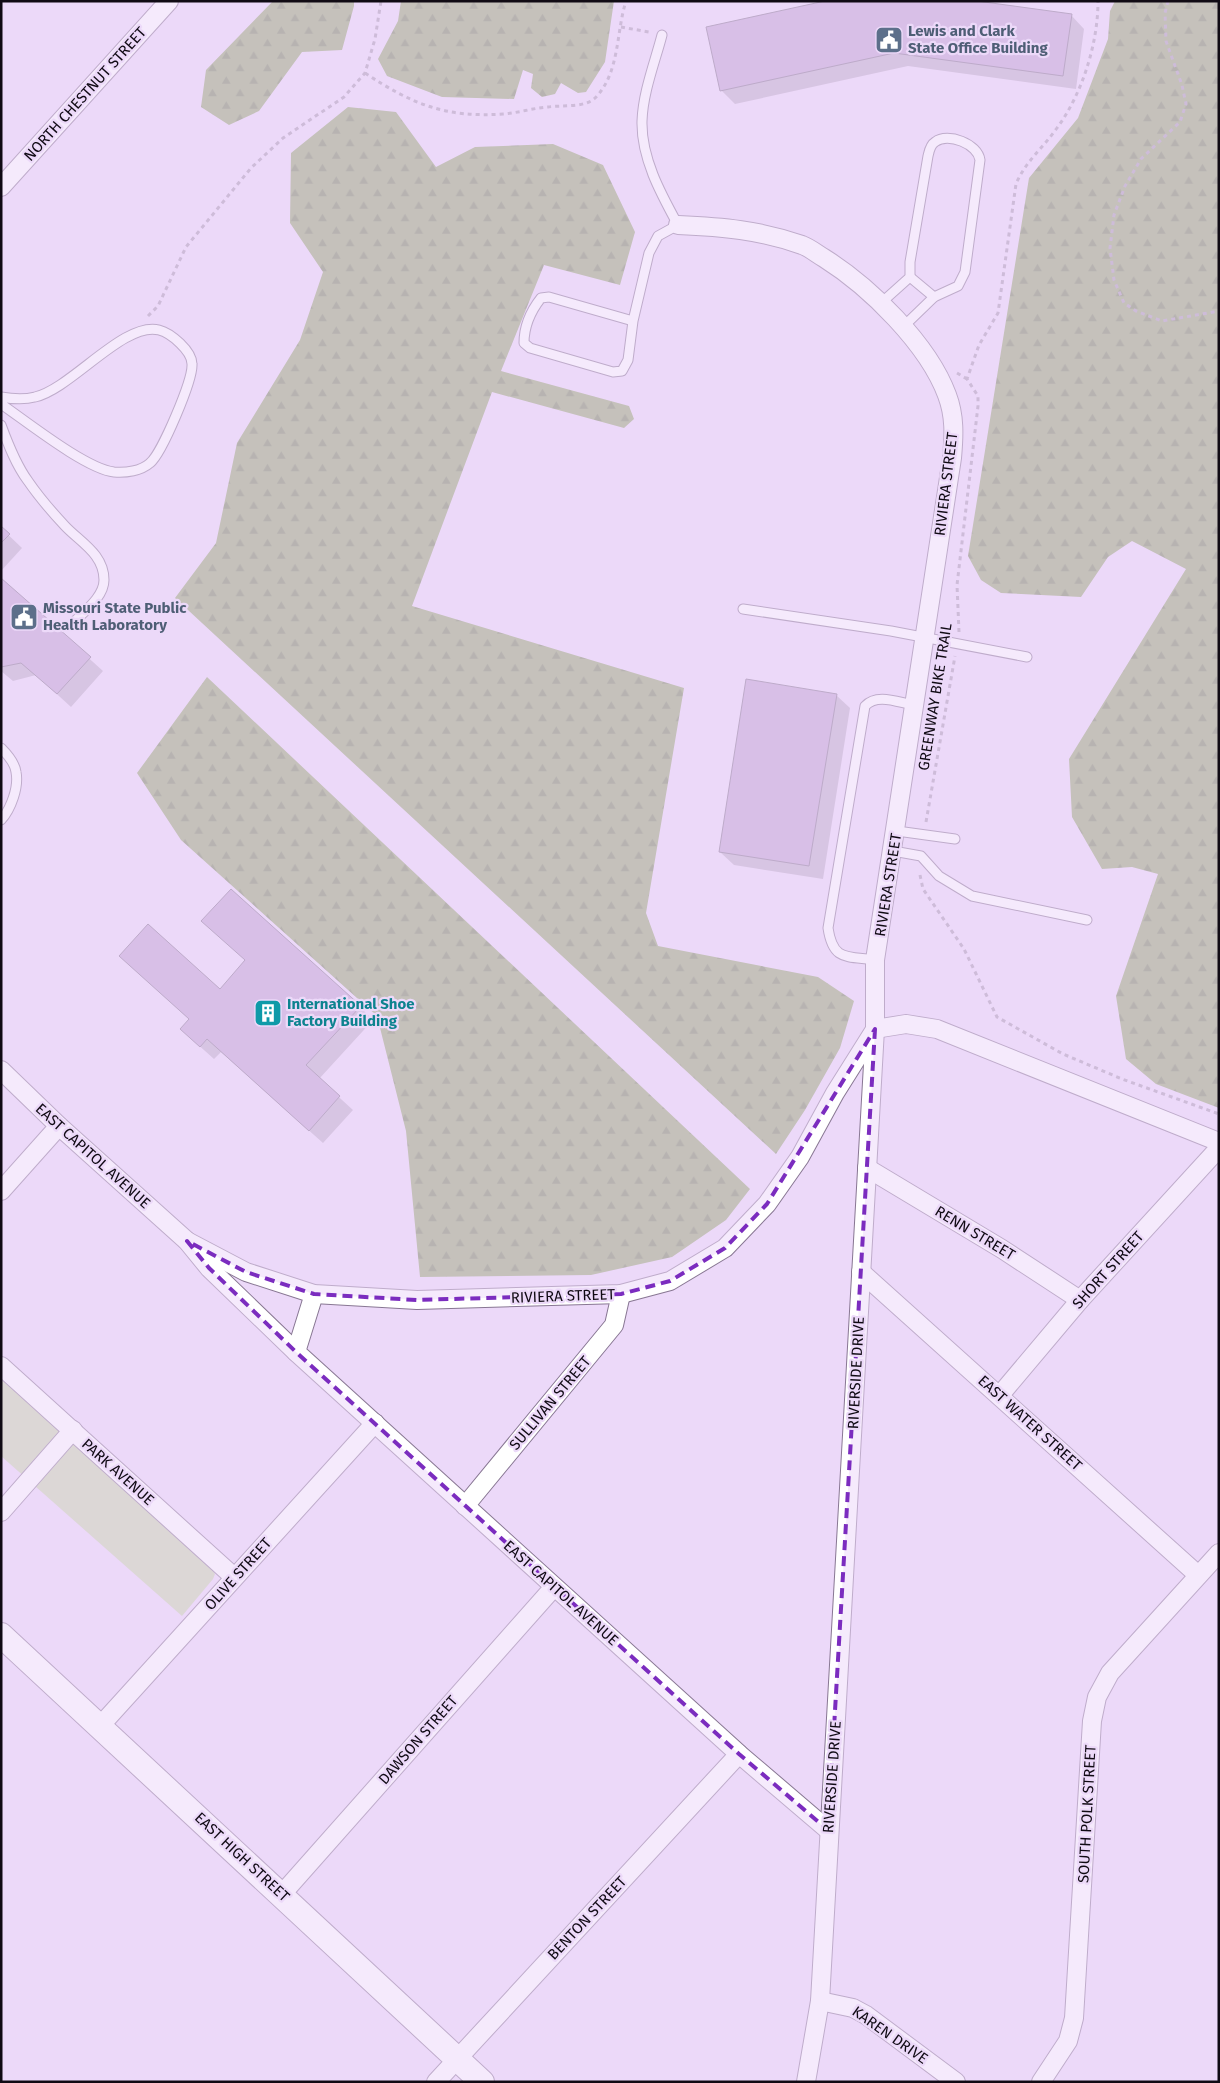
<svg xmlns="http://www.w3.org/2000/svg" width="1220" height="2083" viewBox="0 0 1220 2083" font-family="'Fira Sans',sans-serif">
<defs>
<pattern id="forest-firs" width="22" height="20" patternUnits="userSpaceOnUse" patternTransform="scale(1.25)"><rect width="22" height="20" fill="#94a56f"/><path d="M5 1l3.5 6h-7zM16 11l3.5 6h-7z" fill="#77855a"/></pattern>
</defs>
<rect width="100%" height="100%" fill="#ecd9f9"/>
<polygon fill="#c7d4ac" points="1,1376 212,1569 215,1574 213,1579 182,1616 1,1456"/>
<g fill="url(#forest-firs)">
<polygon points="273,1 354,1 354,6 342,50 302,52 259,111 229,125 201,107 206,70"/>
<polygon points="401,1 614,1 605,62 586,92 578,93 561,83 555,94 542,97 531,88 533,74 523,70 514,99 442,97 387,76 378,59 398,21"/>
<polygon points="1115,1 1219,1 1219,1108 1156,1084 1126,1059 1116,996 1158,874 1132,867 1102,869 1072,817 1069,759 1186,569 1132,541 1108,557 1081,597 1001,593 981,580 968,556 1029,178 1078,118 1108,39 1110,11"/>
<polygon points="348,107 396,112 436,167 475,147 553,144 603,165 635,232 620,285 544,265 501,371 629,406 634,419 624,428 492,392 412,606 684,688 646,913 658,946 818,977 854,1001 840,1048 805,1110 776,1154 175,598 216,543 237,443 300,340 323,272 290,223 291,153"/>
<polygon points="207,677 750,1189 726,1220 672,1257 591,1275 420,1277 406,1131 377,1016 181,840 137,773"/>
</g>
<g fill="#0003">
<polygon points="1071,15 1084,29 1076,89 908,66 735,104 721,90 708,28"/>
<polygon points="1,528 22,548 1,571"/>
<polygon points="1,579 103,671 71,707 36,675 13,681 1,671"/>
<polygon points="836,695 850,708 823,879 734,865 720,852"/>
<polygon points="121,956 220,990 360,1007 373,1020 319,1079 353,1110 323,1143 221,1052 214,1059 195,1042 190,1020"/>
</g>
<g fill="#bea0d1" stroke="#84738f">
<polygon points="825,1 977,1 1072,14 1063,76 894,53 720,91 706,27"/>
<polygon points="1,526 10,534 1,543"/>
<polygon points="1,578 91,657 57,694 21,663 1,667"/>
<polygon points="746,679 837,694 809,866 719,852"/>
<polygon points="231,889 361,1006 306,1065 340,1096 309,1131 207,1039 200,1047 180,1029 189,1019 119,956 148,924 220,989 245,960 201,921"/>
</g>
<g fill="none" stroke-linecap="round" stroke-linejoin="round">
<defs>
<g id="service">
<polyline points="910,277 934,297"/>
<path d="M881,303L910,277V262L928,156C929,152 930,145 935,142C948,132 978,144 980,160L965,272L958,286L934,297L904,326"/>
<path d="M633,321L549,297L541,298C530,312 524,326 524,343L530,348L613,372L622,371L628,360L633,321L649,253L658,236L678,225C661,194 641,158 642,121C643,92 655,62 662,35"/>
<path d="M1,397C12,399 24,400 35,397C71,389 124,321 159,330C171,333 192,351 192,364C193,380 162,453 150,463C141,471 126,473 114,472C86,469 26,421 1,404"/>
<path d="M1,425C8,444 16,465 28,481C39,497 51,511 65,526C80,542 104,554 104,580C104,596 86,610 76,620"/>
<polyline points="743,609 891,631 1027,657"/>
<path d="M1,748C7,754 15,764 16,772C19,787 11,809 1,820"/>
<polyline points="897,831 955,839"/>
<polyline points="893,851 921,856 939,876 972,896 1087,920"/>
<path d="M875,960C846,956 833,961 828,928L865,706C877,693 897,702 913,705"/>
</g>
<g id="minor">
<polyline points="1,187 169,1"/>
<path d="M678,225C723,227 759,230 802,245C810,248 817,254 824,258C870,287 928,344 947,395C955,416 954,436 952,458L875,960V1029L820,2001L806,2082"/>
<polyline points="875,1029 906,1024 937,1029 1219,1142"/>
<polyline points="1,1070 59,1126 187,1241 209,1268 296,1352"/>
<polyline points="867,1168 1002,1249 1080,1300"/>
<polyline points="1,1191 59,1126"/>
<polyline points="187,1241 246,1272 314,1294 417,1300 621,1294 670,1281 725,1248 767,1204 800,1157 835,1093 874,1031"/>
<polyline points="861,1272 1198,1575"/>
<polyline points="314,1294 296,1352 739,1754 828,1830"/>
<polyline points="1,1366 234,1577"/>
<polyline points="1000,1395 1080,1300 1219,1148"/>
<polyline points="465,1506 614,1325 621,1294"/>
<polyline points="1,1512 73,1430"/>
<polyline points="101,1725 375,1423"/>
<polyline points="282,1894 554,1587"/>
<polyline points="820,2001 853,2008 866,2015 956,2082"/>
<polyline points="436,2082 739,1754"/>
<polyline points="1041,2082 1068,2041 1074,2018 1092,1721 1097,1697 1110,1673 1219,1553"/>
</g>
<polyline id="secondary" points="1,1635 482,2082"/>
</defs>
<use href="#service" stroke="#887793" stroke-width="11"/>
<use href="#minor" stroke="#887793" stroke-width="20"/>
<use href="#secondary" stroke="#887793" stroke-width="26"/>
<g stroke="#a899b2" stroke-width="3" stroke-dasharray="4 4" stroke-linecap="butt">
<polyline points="1168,1 1165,13 1166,41 1182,85 1186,104 1180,122 1141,159 1125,186 1114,215 1110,248 1114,280 1124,303 1136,311 1162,321 1219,311"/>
<polyline points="621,27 649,32"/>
<path d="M365,73C412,104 445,118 503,114C518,113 533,108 548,107C561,105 585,108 595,98C620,73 616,32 626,1"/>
<polyline points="148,316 158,306 186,247 251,168 283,138 344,97 365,73 375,39 381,1"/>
<polyline points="957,373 967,379"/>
<path d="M959,632L957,585L978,406V396L967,379L979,345L998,313L1016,184C1025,162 1043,148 1057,128C1082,94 1098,44 1098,1"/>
<polyline points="926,822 955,656"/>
<polyline points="920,875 923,889 964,949 997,1017 1063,1054 1122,1079 1219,1114"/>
</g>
<use href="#service" stroke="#fff" stroke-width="9"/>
<use href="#minor" stroke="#fff" stroke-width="18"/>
<use href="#secondary" stroke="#fff" stroke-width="24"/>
</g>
<path d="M0 0H1220V2083H0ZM875,1029L828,1830L739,1754L296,1352L209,1268L187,1241L246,1272L314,1294L417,1300L621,1294L670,1281L725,1248L767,1204Z" fill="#ecd9f9" fill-opacity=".55" fill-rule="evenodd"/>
<path fill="none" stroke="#7b2cbf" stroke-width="4" stroke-dasharray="10 6" stroke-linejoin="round" d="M875,1029L828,1830L739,1754L296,1352L209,1268L187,1241L246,1272L314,1294L417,1300L621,1294L670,1281L725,1248L767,1204Z"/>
<defs>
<symbol id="civic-square" viewBox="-11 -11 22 22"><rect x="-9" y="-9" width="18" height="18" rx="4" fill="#5c6f8a" stroke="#ecd9f9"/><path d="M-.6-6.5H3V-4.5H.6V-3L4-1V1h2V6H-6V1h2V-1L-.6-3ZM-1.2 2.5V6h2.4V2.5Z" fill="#fff"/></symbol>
<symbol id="building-square" viewBox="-11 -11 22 22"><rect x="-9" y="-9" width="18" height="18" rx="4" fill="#0f9aa8" stroke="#ecd9f9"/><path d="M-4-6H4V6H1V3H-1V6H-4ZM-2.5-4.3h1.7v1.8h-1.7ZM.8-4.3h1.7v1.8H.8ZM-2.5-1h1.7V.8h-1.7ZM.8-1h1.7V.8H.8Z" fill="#fff"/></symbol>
</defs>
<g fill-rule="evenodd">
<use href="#civic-square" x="873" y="24" width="32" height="32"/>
<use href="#civic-square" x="8" y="601" width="32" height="32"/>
<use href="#building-square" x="252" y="997" width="32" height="32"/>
</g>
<g text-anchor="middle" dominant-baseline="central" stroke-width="4.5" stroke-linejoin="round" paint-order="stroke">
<g font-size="15" font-weight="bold" fill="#4e5e75" stroke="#ecd9f9" text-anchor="start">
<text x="908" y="31">Lewis and Clark<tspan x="908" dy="17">State Office Building</tspan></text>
<text x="43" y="608">Missouri State Public<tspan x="43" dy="17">Health Laboratory</tspan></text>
</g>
<g font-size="15" fill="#100a14" stroke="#ecd9f9">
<text transform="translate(85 94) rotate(-48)">NORTH CHESTNUT STREET</text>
<text transform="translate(946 484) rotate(-83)">RIVIERA STREET</text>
<text transform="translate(935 697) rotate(-81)">GREENWAY BIKE TRAIL</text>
<text transform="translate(888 885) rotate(-81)">RIVIERA STREET</text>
<text transform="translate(93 1156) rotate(42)">EAST CAPITOL AVENUE</text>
<text transform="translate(975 1233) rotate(31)">RENN STREET</text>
<text transform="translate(1108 1270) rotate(-48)">SHORT STREET</text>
<text transform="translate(563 1296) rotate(-2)">RIVIERA STREET</text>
<text transform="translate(856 1373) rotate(-87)">RIVERSIDE DRIVE</text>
<text transform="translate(550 1403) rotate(-50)">SULLIVAN STREET</text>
<text transform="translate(1030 1423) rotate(42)">EAST WATER STREET</text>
<text transform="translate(118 1472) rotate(42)">PARK AVENUE</text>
<text transform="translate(238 1574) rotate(-48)">OLIVE STREET</text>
<text transform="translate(561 1593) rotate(42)">EAST CAPITOL AVENUE</text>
<text transform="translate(418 1740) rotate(-49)">DAWSON STREET</text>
<text transform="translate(832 1777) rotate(-86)">RIVERSIDE DRIVE</text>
<text transform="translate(1087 1814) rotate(-87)">SOUTH POLK STREET</text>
<text transform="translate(242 1857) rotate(43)">EAST HIGH STREET</text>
<text transform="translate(587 1918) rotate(-47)">BENTON STREET</text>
<text transform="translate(890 2035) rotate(35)">KAREN DRIVE</text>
</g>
<g font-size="15" font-weight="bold" fill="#0d838f" stroke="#ecd9f9" text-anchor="start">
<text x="287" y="1004">International Shoe<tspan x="287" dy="17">Factory Building</tspan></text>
</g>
</g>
<rect width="1220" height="2083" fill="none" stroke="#100a14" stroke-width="5"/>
</svg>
